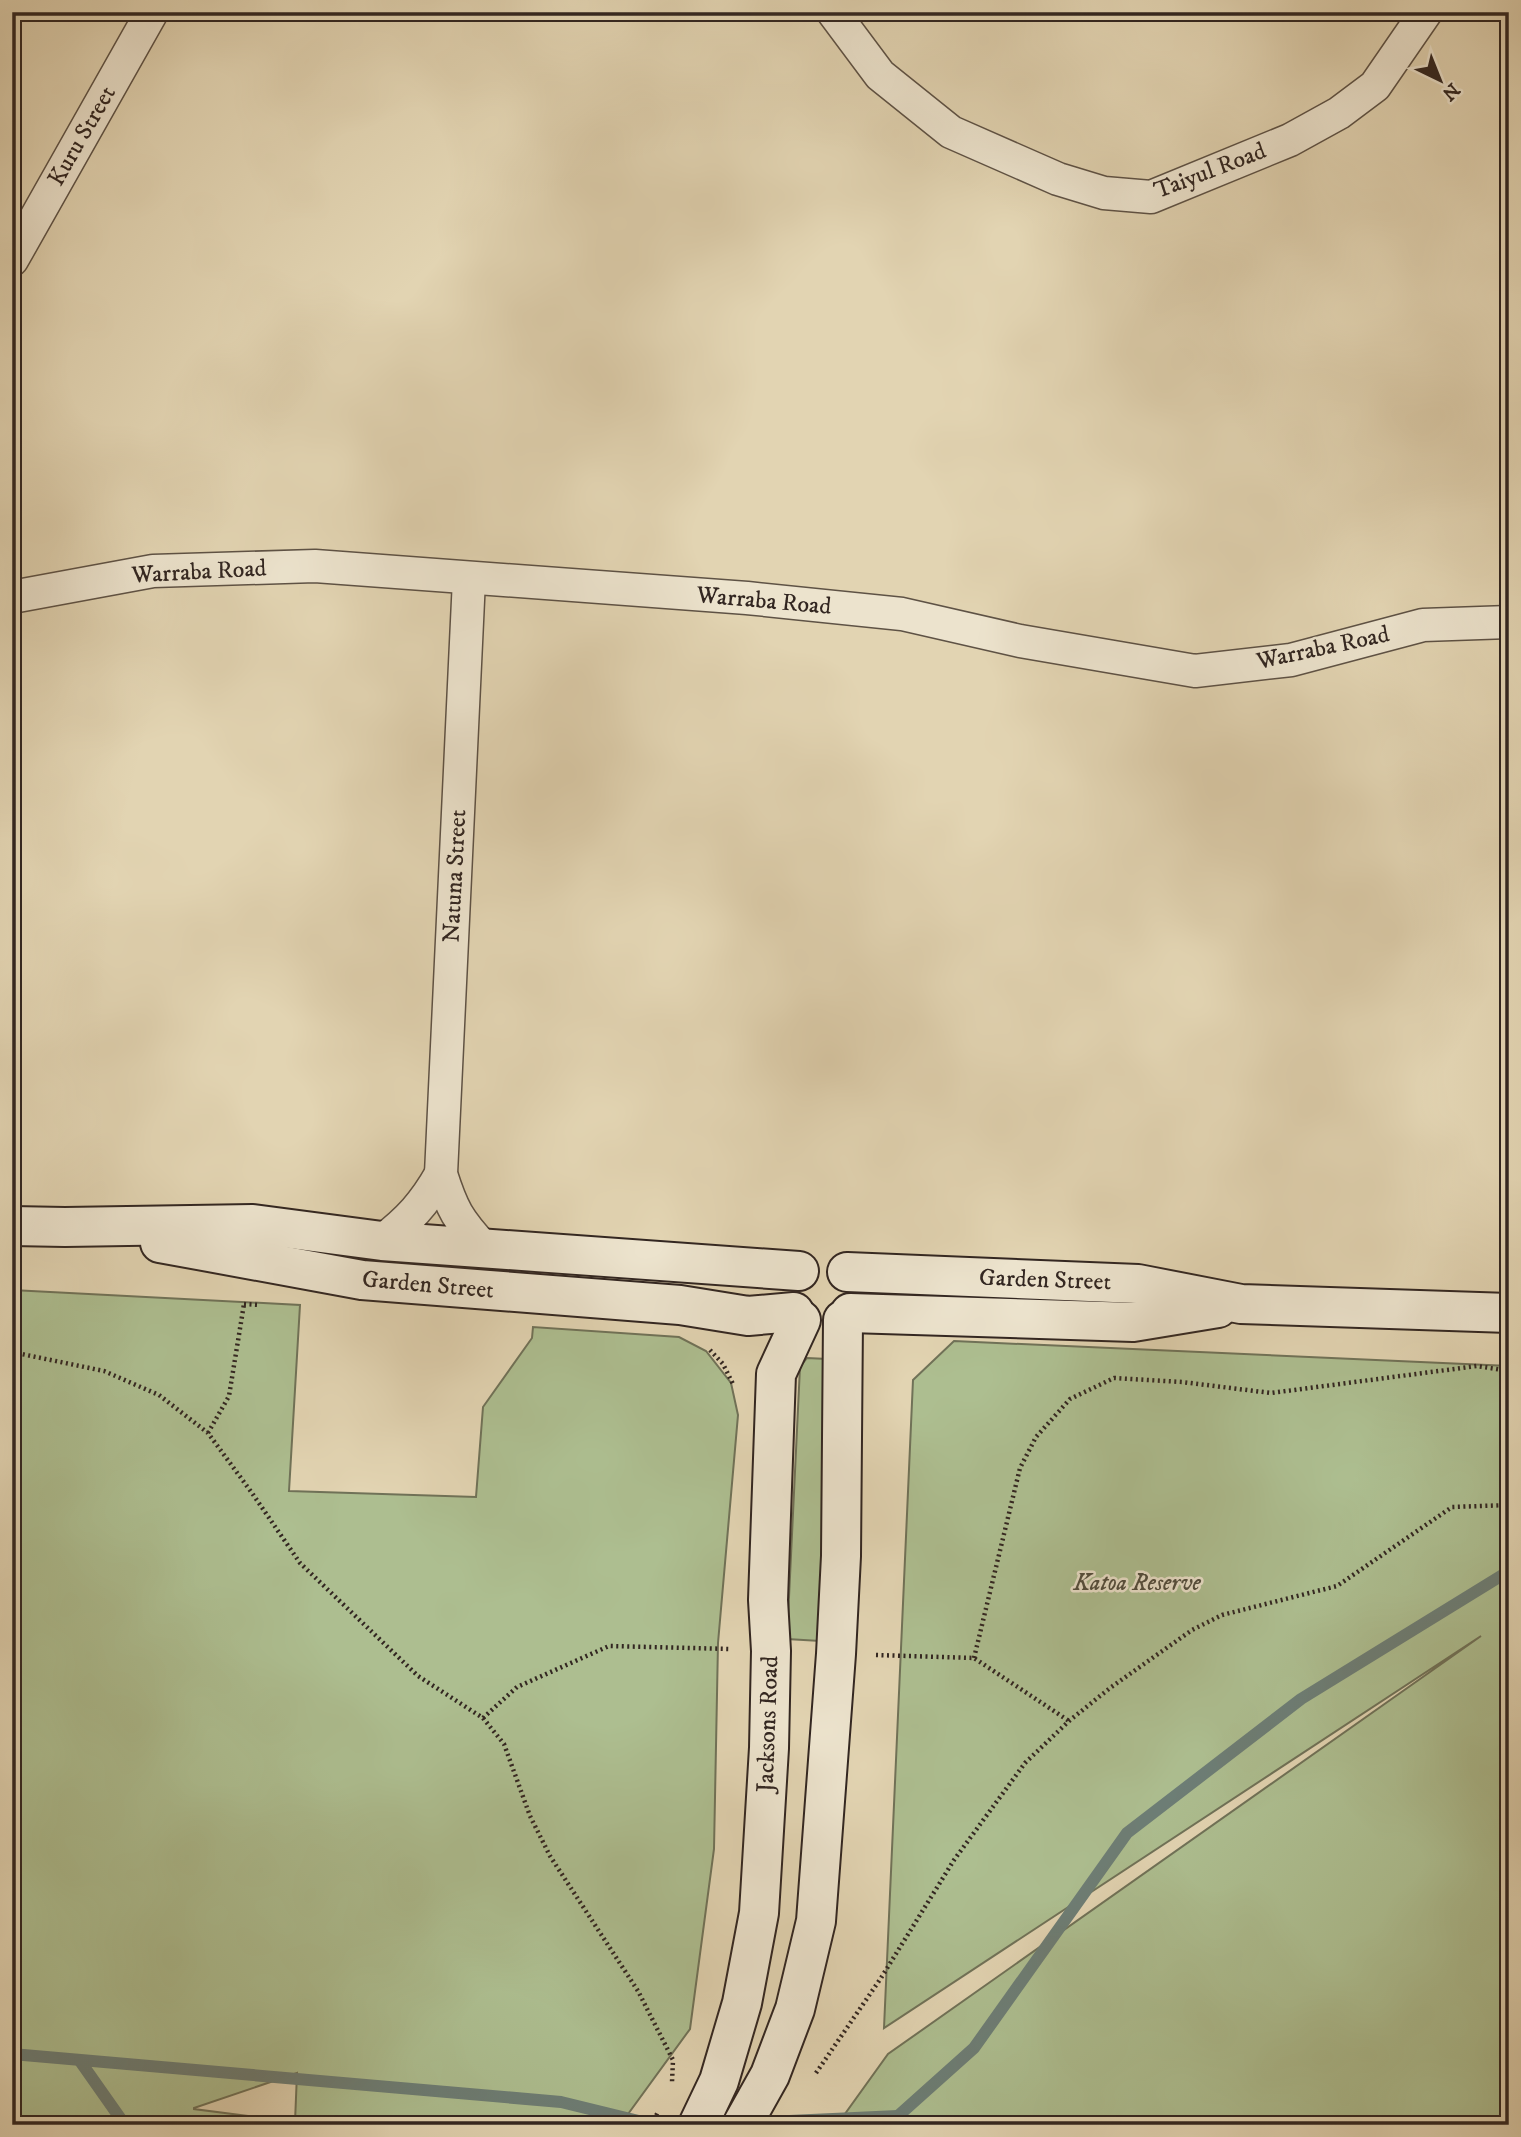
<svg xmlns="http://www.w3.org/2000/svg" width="1521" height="2137" viewBox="0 0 1521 2137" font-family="'IM FELL DW Pica',serif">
<rect width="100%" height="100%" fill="#e2d4b2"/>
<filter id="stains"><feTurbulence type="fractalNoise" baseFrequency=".00286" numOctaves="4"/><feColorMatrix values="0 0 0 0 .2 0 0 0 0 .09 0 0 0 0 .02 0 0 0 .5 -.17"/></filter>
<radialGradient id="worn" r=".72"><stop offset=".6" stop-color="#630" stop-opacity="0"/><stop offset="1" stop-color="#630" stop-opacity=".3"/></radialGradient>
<g fill="#adbe90" stroke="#707258" stroke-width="2" fill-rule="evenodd">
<path d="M12,1290L300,1305L289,1491L476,1497L483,1407L532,1338L533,1327L679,1337L706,1351L731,1383L738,1415L718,1643L714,1849L690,2029L620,2125H12ZM297,2073L295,2122L194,2109V2108Z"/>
<polygon points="954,1341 1509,1366 1509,2125 837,2125 888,2054 1481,1636 884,2028 913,1380"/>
<polygon points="807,1358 827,1359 820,1641 787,1639 800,1367"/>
</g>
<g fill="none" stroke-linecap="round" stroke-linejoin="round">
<g stroke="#6d7e76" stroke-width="12">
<polyline points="12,2054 561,2102 655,2125"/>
<polyline points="80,2061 125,2125"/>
<polyline points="898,2116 974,2048 1127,1833 1301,1699 1509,1571"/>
<polyline points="704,2125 898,2116 912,2125"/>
</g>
<defs>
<g id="street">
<polyline points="833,12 880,75 951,132 1058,179 1104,193 1151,197 1290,140 1339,113 1375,86 1426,12"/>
<polyline points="12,260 152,12"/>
<path d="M469,579L441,1174C452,1209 458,1220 484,1248"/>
<polyline points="12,597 153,571 315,566 747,598 902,614 1020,641 1195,671 1291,660 1423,625 1509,622"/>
<path d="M382,1241C409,1220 424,1204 441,1174"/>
</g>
<g id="secondary">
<polyline points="12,1226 65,1227 253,1224 382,1241 799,1271"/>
<polyline points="160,1243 362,1280 680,1305 748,1316 794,1312"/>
<polyline points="847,1272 1138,1284 1241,1304 1509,1313"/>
<polyline points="850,1313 1133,1322 1218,1308"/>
<polyline points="698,2125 719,2081 742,2003 759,1913 769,1748 771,1651 768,1600 776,1374 801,1320"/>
<polyline points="742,2125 770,2075 795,2009 816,1921 836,1654 841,1556 843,1320"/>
</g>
</defs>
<use href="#street" stroke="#5e5245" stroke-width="35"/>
<use href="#secondary" stroke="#322621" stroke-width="42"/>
<g stroke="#322621" stroke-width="4.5" stroke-dasharray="2 3.5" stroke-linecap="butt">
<polyline points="244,1304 260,1305"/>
<polyline points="710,1350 723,1364 734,1386"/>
<polyline points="12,1352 104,1371 159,1395 208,1433 252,1493 300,1563 418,1676 483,1718 504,1744 530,1816 550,1856 638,1991 673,2060 672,2082"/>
<polyline points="208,1433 229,1396 244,1304"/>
<polyline points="876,1655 974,1658 1069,1721"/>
<polyline points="974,1658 1020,1468 1036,1437 1070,1399 1114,1378 1182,1382 1271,1393 1477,1366 1509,1371"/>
<polyline points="483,1718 517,1687 609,1646 731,1649"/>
<polyline points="816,2073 881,1978 954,1860 1025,1763 1069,1721 1110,1688 1192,1630 1222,1615 1337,1586 1452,1507 1509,1505"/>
<polyline points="651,2125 658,2112"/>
</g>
<use href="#street" stroke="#ece3cd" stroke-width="32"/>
<use href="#secondary" stroke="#ece3cd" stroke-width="38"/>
</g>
<g text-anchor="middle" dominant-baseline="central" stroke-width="5" stroke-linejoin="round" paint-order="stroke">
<g font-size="24" fill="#322621" stroke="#ece3cd">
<text transform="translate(82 136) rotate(-60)">Kuru Street</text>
<text transform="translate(1210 171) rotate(-21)">Taiyul Road</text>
<text transform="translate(199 572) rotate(-3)">Warraba Road</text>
<text transform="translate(764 601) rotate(5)">Warraba Road</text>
<text transform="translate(1323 648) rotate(-12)">Warraba Road</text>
<text transform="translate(455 876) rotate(-87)">Natuna Street</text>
<text transform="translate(1045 1280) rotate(2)">Garden Street</text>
<text transform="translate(428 1285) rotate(5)">Garden Street</text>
<text transform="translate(768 1724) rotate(-88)">Jacksons Road</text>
</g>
<g font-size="24" font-style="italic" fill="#514c3d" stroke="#ece3cd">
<text x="1137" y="1583">Katoa Reserve</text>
</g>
</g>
<rect width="1521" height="2137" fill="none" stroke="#e2d4b2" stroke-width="42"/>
<rect x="14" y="14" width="1493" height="2109" fill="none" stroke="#322621" stroke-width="3.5"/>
<rect x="21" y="21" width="1479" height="2095" fill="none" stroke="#322621" stroke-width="2"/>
<g transform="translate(1440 80) rotate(137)" stroke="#ece3cd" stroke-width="5" paint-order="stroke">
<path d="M0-5L12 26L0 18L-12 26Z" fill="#322621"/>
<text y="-10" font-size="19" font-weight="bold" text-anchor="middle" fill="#322621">N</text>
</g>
<rect width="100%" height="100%" filter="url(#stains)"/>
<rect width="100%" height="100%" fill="url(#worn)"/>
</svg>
